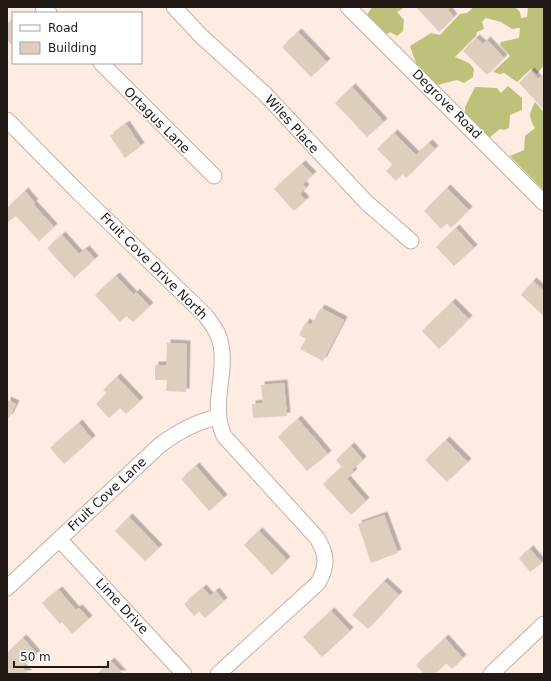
<svg xmlns="http://www.w3.org/2000/svg" width="551" height="681" viewBox="0 0 551 681" font-family="'DejaVu Sans',sans-serif">
<defs>
<filter id="shadow"><feDropShadow dx="3.5" dy="-3.5" stdDeviation="0" flood-color="#0004"/></filter>
</defs>
<rect width="100%" height="100%" fill="#feece3"/>
<g fill="#bec17a">
<polygon points="372,7 405,7 397,12 404,20 403,31 397,36 390,32 387,34 367,15"/>
<polygon points="474,7 515,7 520,12 521,18 527,17 528,7 544,7 544,65 537,74 531,69 517,82 504,73 500,74 493,72 510,56 500,45 501,42 519,38 520,28 512,29 501,22 486,18 482,22 484,29 477,32 476,36 455,57 469,63 474,69 473,77 464,83 457,80 437,85 417,66 410,46 431,33 440,35 460,14 467,13"/>
<polygon points="508,86 522,98 522,110 510,115 509,128 504,130 500,129 489,138 465,115 465,107 475,87 497,88 501,93"/>
<path d="M535,102L544,112V191L510,156L524,150L525,136L535,128C528,117 529,113 535,102Z"/>
</g>
<g fill="#decebe" filter="url(#shadow)">
<polygon points="416,7 450,7 448,10 454,17 439,32"/>
<polygon points="13,18 13,46 7,40 7,24"/>
<polygon points="298,32 327,62 311,77 282,47"/>
<polygon points="476,38 483,44 487,40 504,58 487,75 463,51"/>
<polygon points="531,71 538,79 544,74 544,110 519,83"/>
<polygon points="352,87 384,122 367,137 335,103"/>
<polygon points="126,124 141,146 125,158 110,136"/>
<polygon points="394,133 416,155 429,143 435,149 406,178 402,174 396,181 386,171 393,165 377,149"/>
<polygon points="302,164 313,175 303,184 306,188 300,194 306,200 294,211 274,189"/>
<polygon points="447,188 469,210 451,228 447,223 441,229 424,211"/>
<polygon points="25,191 35,203 33,204 54,227 39,241 16,216 7,223 7,208"/>
<polygon points="456,228 474,248 454,266 436,247"/>
<polygon points="62,235 79,254 86,249 95,259 74,278 47,248"/>
<polygon points="116,276 134,295 136,292 150,306 133,322 126,316 120,322 95,295"/>
<polygon points="533,281 544,291 544,316 521,295"/>
<polygon points="452,302 469,319 439,349 422,331"/>
<polygon points="321,308 344,320 323,361 300,349 306,339 299,335 306,322 311,325"/>
<polygon points="167,343 187,344 186,392 166,391 167,380 155,380 155,365 166,365"/>
<polygon points="117,377 140,401 126,414 120,408 109,418 96,404 107,393 103,390"/>
<polygon points="284,383 287,416 253,418 252,404 263,403 261,385"/>
<polygon points="7,400 16,404 9,418 7,417"/>
<polygon points="298,419 328,454 307,471 278,437"/>
<polygon points="79,423 92,439 64,464 50,448"/>
<polygon points="446,440 468,462 447,482 425,460"/>
<polygon points="351,446 363,460 352,470 354,472 347,479 366,501 351,515 323,484 342,467 336,460"/>
<polygon points="196,466 224,498 209,511 181,479"/>
<polygon points="384,515 398,553 371,563 358,524"/>
<polygon points="129,517 159,548 145,561 115,531"/>
<polygon points="259,531 287,560 272,575 244,545"/>
<polygon points="530,549 542,563 530,572 519,558"/>
<polygon points="384,581 399,595 368,629 352,615"/>
<polygon points="203,588 210,596 216,591 224,601 205,618 199,611 194,616 184,604"/>
<polygon points="59,590 76,610 79,608 89,619 72,634 62,622 60,624 42,603"/>
<polygon points="331,611 350,631 322,657 303,637"/>
<polygon points="23,638 37,654 22,667 29,674 7,674 7,653"/>
<polygon points="445,638 463,658 452,669 446,663 435,674 424,674 416,665"/>
<polygon points="111,661 123,674 97,674"/>
</g>
<g fill="none" stroke-linecap="round" stroke-linejoin="round">
<defs>
<g id="minor">
<polyline points="43,7 49,13"/>
<polyline points="174,7 201,36 265,94 367,203 411,241"/>
<polyline points="348,7 544,203"/>
<polyline points="101,63 214,176"/>
<path d="M7,120L80,194L205,315C212,324 219,333 221,345C227,375 210,406 224,436L317,538C327,554 328,566 318,583L218,674"/>
<polyline points="59,539 184,674"/>
<path d="M7,588L160,445C178,432 195,422 218,417"/>
<polyline points="491,674 544,624"/>
</g>
</defs>
<use href="#minor" stroke="#c4b0a5" stroke-width="17"/>
<use href="#minor" stroke="#fff" stroke-width="15"/>
</g>
<g text-anchor="middle" dominant-baseline="central" stroke-width="3" stroke-linejoin="round" paint-order="stroke">
<g font-size="13" fill="#211915" stroke="#fff">
<text transform="translate(447 104) rotate(45)">Degrove Road</text>
<text transform="translate(157 120) rotate(45)">Ortagus Lane</text>
<text transform="translate(292 124) rotate(48)">Wiles Place</text>
<text transform="translate(154 266) rotate(45)">Fruit Cove Drive North</text>
<text transform="translate(107 494) rotate(-43)">Fruit Cove Lane</text>
<text transform="translate(122 606) rotate(47)">Lime Drive</text>
</g>
</g>
<rect width="551" height="681" fill="none" stroke="#211915" stroke-width="16"/>
<rect x="12" y="12" width="130" height="52" fill="#ffffff" stroke="#a6a3a1"/>
<rect x="20" y="25" width="20" height="6" fill="#ffffff" stroke="#a6a3a1"/>
<text x="48" y="32" font-size="12" fill="#211915">Road</text>
<rect x="20" y="42" width="20" height="12" fill="#decebe" stroke="#a6a3a1"/>
<text x="48" y="52" font-size="12" fill="#211915">Building</text>
<path d="M14 661v6h94v-6" fill="none" stroke="#211915" stroke-width="2"/>
<text x="20" y="661" font-size="12" fill="#211915" stroke="#ffffff" stroke-width="3" paint-order="stroke">50 m</text>
</svg>
